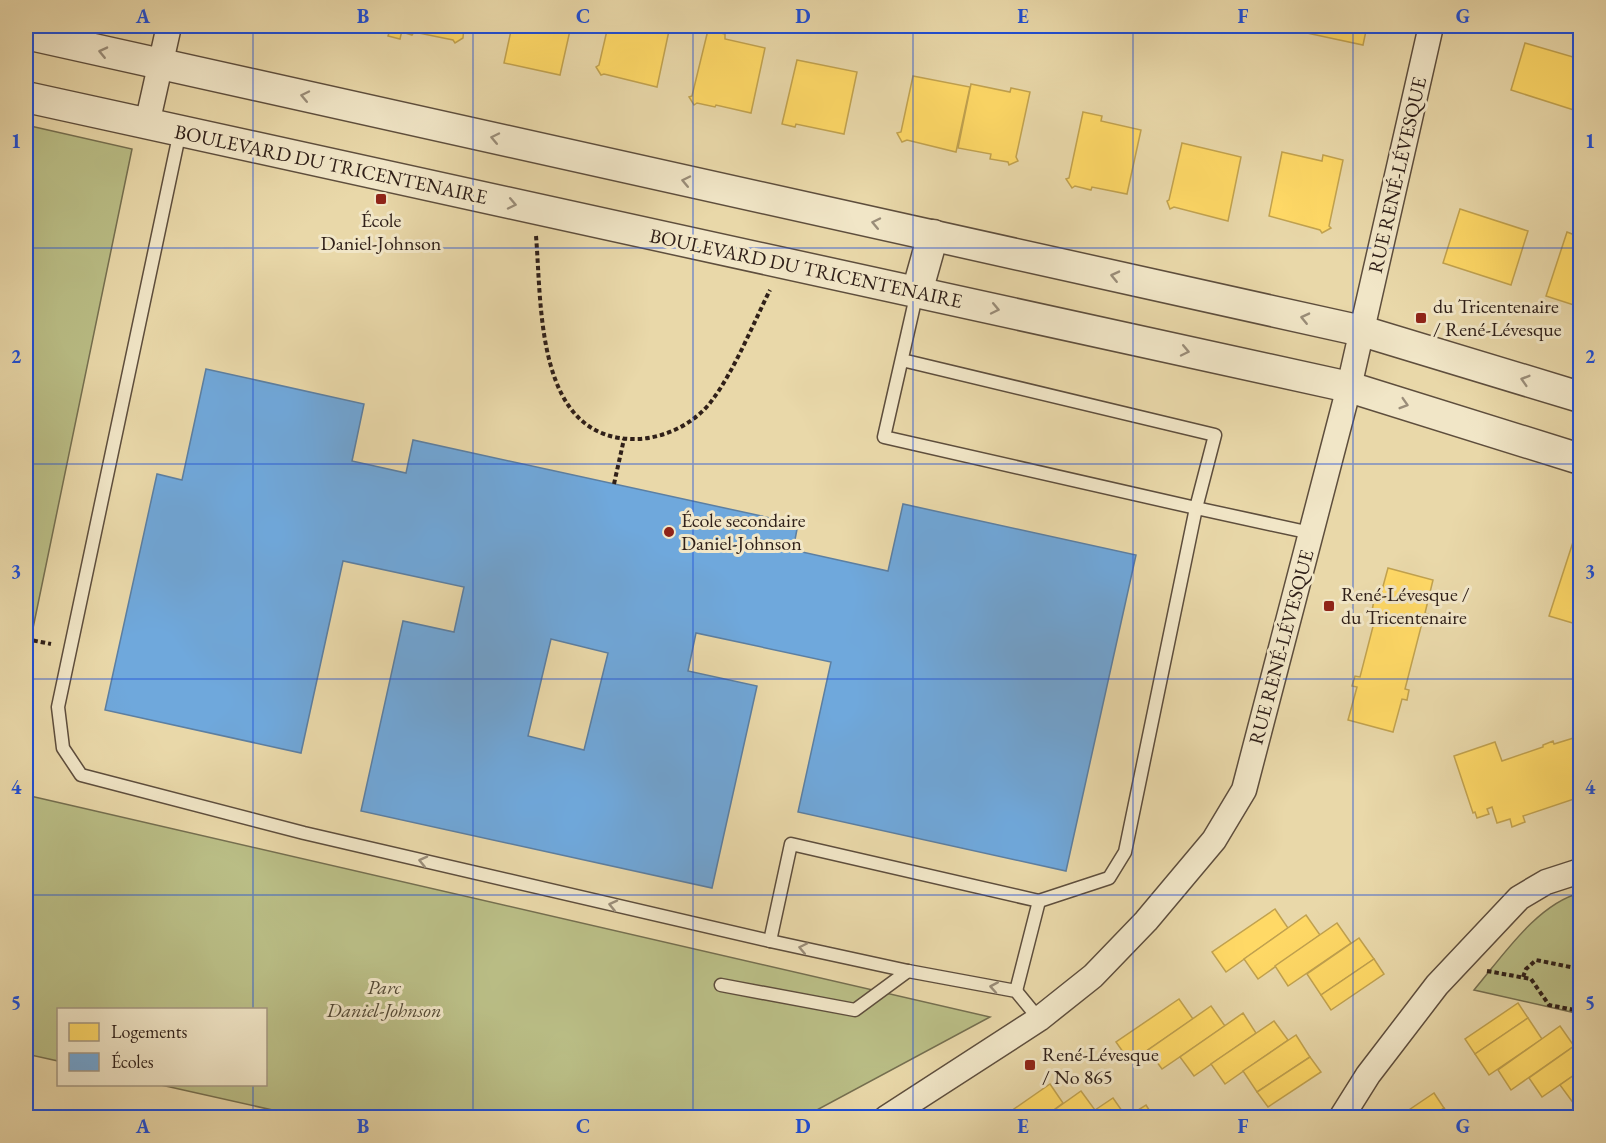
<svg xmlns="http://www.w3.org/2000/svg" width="1606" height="1143" viewBox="0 0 1606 1143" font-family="'EB Garamond',serif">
<rect width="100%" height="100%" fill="#e9d8a9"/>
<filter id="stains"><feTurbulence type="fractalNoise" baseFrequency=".00333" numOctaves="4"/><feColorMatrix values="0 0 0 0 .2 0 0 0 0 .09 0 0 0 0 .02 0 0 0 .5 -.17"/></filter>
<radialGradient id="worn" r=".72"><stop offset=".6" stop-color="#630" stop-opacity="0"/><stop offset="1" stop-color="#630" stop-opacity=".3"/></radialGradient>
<g fill="#babe86" stroke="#756f50" stroke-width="1.5">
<polygon points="26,125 132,149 26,662"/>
<polygon points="26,795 990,1017 802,1118 308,1118 161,1085 266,1084 266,1010 58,1010 58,1061 26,1054"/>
<path d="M1580,893V1014L1474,990C1502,957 1537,904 1580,893Z"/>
</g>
<g fill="#ffd966" stroke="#c1a24f" stroke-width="1.5">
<polygon points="355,26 403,26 400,39 388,36 389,33"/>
<polygon points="403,26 464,26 463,38 455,43 453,40 414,32 412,35 402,32"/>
<polygon points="512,26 571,26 560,75 504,63"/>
<polygon points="608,26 670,26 657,87 604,74 601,75 596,67 599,65"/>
<polygon points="1303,26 1367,26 1363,45 1302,32"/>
<polygon points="708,30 725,34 725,39 765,48 751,113 716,105 715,107 697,103 694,105 689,97 692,96"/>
<polygon points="1525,43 1580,59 1580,112 1511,90"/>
<polygon points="797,60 857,72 844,134 796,124 795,127 782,124"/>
<polygon points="913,76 970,87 956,152 907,140 902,142 897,133 901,132"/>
<polygon points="971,84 1010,92 1011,88 1030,92 1016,157 1018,161 1009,165 1008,162 990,159 991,154 958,148"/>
<polygon points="1083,112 1102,116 1101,121 1141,130 1127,194 1092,187 1091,190 1075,186 1072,188 1066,179 1069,178"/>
<polygon points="1182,143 1241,157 1228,221 1174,207 1170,209 1167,201 1169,200"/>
<polygon points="1282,152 1322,161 1323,155 1343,160 1329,226 1331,228 1322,233 1320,230 1269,216"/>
<polygon points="1460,209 1528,231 1511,285 1443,263"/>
<polygon points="1567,232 1580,237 1580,307 1546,296"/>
<polygon points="1574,539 1580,541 1580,629 1575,627 1576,624 1549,616"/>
<polygon points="1388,568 1433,580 1425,613 1430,615 1427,625 1422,623 1405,689 1409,690 1407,700 1402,699 1393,732 1348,720 1357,687 1352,686 1355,676 1360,677 1377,611 1372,611 1374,600 1379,601"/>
<polygon points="1580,736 1580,797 1523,816 1525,822 1512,827 1510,819 1497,823 1492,807 1487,809 1489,814 1477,818 1475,812 1473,813 1454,756 1495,742 1502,761 1543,747 1543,745 1553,741 1554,744"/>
<polygon points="1275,909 1288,928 1226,972 1212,952"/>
<polygon points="1306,915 1320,935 1258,979 1244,959"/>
<polygon points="1337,923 1351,943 1288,986 1275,966"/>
<polygon points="1359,938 1374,959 1321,995 1307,974"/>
<polygon points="1374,959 1384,974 1331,1010 1321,995"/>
<polygon points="1179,999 1193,1019 1130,1062 1116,1042"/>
<polygon points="1518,1003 1528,1018 1475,1054 1465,1039"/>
<polygon points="1211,1006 1225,1026 1162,1069 1148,1050"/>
<polygon points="1243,1013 1256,1033 1194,1076 1180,1057"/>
<polygon points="1528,1018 1542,1039 1489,1075 1475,1054"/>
<polygon points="1274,1021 1288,1040 1225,1084 1211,1064"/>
<polygon points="1560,1026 1574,1046 1511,1090 1498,1070"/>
<polygon points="1296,1035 1310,1057 1257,1092 1243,1071"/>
<polygon points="1580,1042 1580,1071 1542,1097 1529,1078"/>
<polygon points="1310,1057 1321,1072 1268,1107 1257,1092"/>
<polygon points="1580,1071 1580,1100 1574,1104 1560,1085"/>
<polygon points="1050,1084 1063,1103 1043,1118 1001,1118"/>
<polygon points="1081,1091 1095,1110 1085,1118 1043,1118"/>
<polygon points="1434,1093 1444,1108 1430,1118 1397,1118"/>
<polygon points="1113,1098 1127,1118 1085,1118 1095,1110"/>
<polygon points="1146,1105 1154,1118 1127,1118 1127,1117"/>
<polygon points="1444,1108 1451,1118 1430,1118"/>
<polygon points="1177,1111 1182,1118 1168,1118"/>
</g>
<path fill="#6fa8dc" stroke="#5c7fa2" stroke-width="1.5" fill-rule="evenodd" d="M206,369L364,404L352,461L406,473L413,440L798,524L793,550L888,571L903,504L1136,555L1066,871L798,812L831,662L696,633L688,671L757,686L712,888L361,811L403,621L454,632L464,587L343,561L301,753L105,710L157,474L182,480ZM551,639L608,653L584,750L528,736Z"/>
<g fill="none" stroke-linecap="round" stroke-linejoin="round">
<defs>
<g id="service">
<polyline points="180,131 58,707 63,748 81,775 304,833 770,941 908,971 1016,991 1039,1019"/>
<polyline points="902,360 1215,435 1196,508 884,437 917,292"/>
<polyline points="770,941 791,844 1039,901 1109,878 1125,852 1196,508 1311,533"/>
<polyline points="721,985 855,1010 908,971"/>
<polyline points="1016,991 1039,901"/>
</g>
<g id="minor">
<polyline points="147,124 169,26"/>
<polyline points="886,1118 1039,1019 1093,976 1146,921 1214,840 1244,790 1349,387 1431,26"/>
<polyline points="1341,1118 1368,1075 1437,985 1519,898 1546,882 1580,871"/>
</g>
<g id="tertiary">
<polyline points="26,34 1362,331 1580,397"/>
<polyline points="26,97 1349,387 1580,459"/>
<polyline points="917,292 933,235"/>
</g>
</defs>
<use href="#service" stroke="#5e4e3d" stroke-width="15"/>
<use href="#minor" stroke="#5e4e3d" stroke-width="27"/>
<use href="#tertiary" stroke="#5e4e3d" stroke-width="33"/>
<g stroke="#302019" stroke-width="4" stroke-dasharray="4.5 3" stroke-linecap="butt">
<path d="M536,236C542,307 535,443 639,439C667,437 696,423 713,399C735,369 753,324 770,290"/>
<polyline points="614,484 624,439"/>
<polyline points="26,639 51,644"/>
<polyline points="1487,971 1531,979 1549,1005 1580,1011"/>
<polyline points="1523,977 1526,969 1536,960 1580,969"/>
</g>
<use href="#service" stroke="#f1e6c7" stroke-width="12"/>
<use href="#minor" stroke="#f1e6c7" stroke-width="24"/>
<use href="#tertiary" stroke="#f1e6c7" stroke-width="30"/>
</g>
<defs><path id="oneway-chevron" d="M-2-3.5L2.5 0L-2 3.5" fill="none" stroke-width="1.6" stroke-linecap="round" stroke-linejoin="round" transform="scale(1.5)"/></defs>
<g stroke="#9a8d79">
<use href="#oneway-chevron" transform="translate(103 52) rotate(-167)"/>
<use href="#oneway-chevron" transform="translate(305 96) rotate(-168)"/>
<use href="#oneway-chevron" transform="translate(495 138) rotate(-168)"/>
<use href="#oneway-chevron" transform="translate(686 181) rotate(-168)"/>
<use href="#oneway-chevron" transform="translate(512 204) rotate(12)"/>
<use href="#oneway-chevron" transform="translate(876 223) rotate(-168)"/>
<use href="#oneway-chevron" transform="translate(1115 276) rotate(-167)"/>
<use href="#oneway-chevron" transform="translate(995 309) rotate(12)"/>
<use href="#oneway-chevron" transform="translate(1305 318) rotate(-167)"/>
<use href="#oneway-chevron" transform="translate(1185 351) rotate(12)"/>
<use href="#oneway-chevron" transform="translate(1525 380) rotate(-163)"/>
<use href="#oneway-chevron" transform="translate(1404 404) rotate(17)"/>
<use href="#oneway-chevron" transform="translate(423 861) rotate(-167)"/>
<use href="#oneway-chevron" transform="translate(613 905) rotate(-167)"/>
<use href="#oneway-chevron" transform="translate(803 948) rotate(-168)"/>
<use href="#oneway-chevron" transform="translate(994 987) rotate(-170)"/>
</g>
<path fill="none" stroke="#1d4ed8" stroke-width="1.5" stroke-opacity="0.55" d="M253,26V1010M473,26V1118M693,26V1118M913,26V1118M1133,26V1118M1353,26V1118M26,248H1580M26,464H1580M26,679H1580M26,895H1580M253,1084V1118"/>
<g fill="#8f2418" stroke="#f1e6c7" stroke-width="2">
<rect x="375" y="193" width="12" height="12" rx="3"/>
<rect x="1415" y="312" width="12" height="12" rx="3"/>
<circle cx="669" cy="532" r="6"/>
<rect x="1323" y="600" width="12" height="12" rx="3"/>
<rect x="1024" y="1059" width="12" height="12" rx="3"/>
</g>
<g text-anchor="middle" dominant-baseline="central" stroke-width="6" stroke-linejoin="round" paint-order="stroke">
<g font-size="20" fill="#302019" stroke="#f1e6c7">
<text transform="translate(331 164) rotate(12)">BOULEVARD DU TRICENTENAIRE</text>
<text transform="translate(1397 175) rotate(-77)">RUE RENÉ-LÉVESQUE</text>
<text transform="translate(806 268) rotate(12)">BOULEVARD DU TRICENTENAIRE</text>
<text transform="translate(1281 647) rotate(-75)">RUE RENÉ-LÉVESQUE</text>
</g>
<g font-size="20" fill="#302019" stroke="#f1e6c7" text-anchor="start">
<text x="381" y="220" text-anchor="middle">École<tspan x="381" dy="23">Daniel-Johnson</tspan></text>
<text x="1433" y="306">du Tricentenaire<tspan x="1433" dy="23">/ René-Lévesque</tspan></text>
<text x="681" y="520">École secondaire<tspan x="681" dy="23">Daniel-Johnson</tspan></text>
<text x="1341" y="594">René-Lévesque /<tspan x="1341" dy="23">du Tricentenaire</tspan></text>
<text x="1042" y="1054">René-Lévesque<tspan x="1042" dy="23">/ No 865</tspan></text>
</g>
<g font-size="20" font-style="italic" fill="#524834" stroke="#f1e6c7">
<text x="384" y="987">Parc<tspan x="384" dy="23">Daniel-Johnson</tspan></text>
</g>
</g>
<rect width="1606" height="1143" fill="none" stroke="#e9d8a9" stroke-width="66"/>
<rect x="57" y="1008" width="210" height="78" fill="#f1e6c7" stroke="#a49781" stroke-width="1.5"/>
<rect x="69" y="1023" width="30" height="18" fill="#ffd966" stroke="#a49781" stroke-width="1.5"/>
<text x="111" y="1038" font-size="18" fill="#302019">Logements</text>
<rect x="69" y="1053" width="30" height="18" fill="#6fa8dc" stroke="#a49781" stroke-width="1.5"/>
<text x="111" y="1068" font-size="18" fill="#302019">Écoles</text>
<rect x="33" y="33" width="1540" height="1077" fill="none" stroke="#1d4ed8" stroke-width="2"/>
<g font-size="20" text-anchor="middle" font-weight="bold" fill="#1d4ed8">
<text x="143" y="23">A</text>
<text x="363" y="23">B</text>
<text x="583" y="23">C</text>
<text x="803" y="23">D</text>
<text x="1023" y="23">E</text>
<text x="1243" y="23">F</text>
<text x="1463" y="23">G</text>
<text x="16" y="148">1</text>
<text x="1590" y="148">1</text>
<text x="16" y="363">2</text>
<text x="1590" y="363">2</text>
<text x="16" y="578">3</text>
<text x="1590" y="578">3</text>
<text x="16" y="794">4</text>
<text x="1590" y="794">4</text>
<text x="16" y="1009">5</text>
<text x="1590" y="1009">5</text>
<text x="143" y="1133">A</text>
<text x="363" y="1133">B</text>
<text x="583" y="1133">C</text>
<text x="803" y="1133">D</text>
<text x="1023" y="1133">E</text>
<text x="1243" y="1133">F</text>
<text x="1463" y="1133">G</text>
</g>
<rect width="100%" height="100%" filter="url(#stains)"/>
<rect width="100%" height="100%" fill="url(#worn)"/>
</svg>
